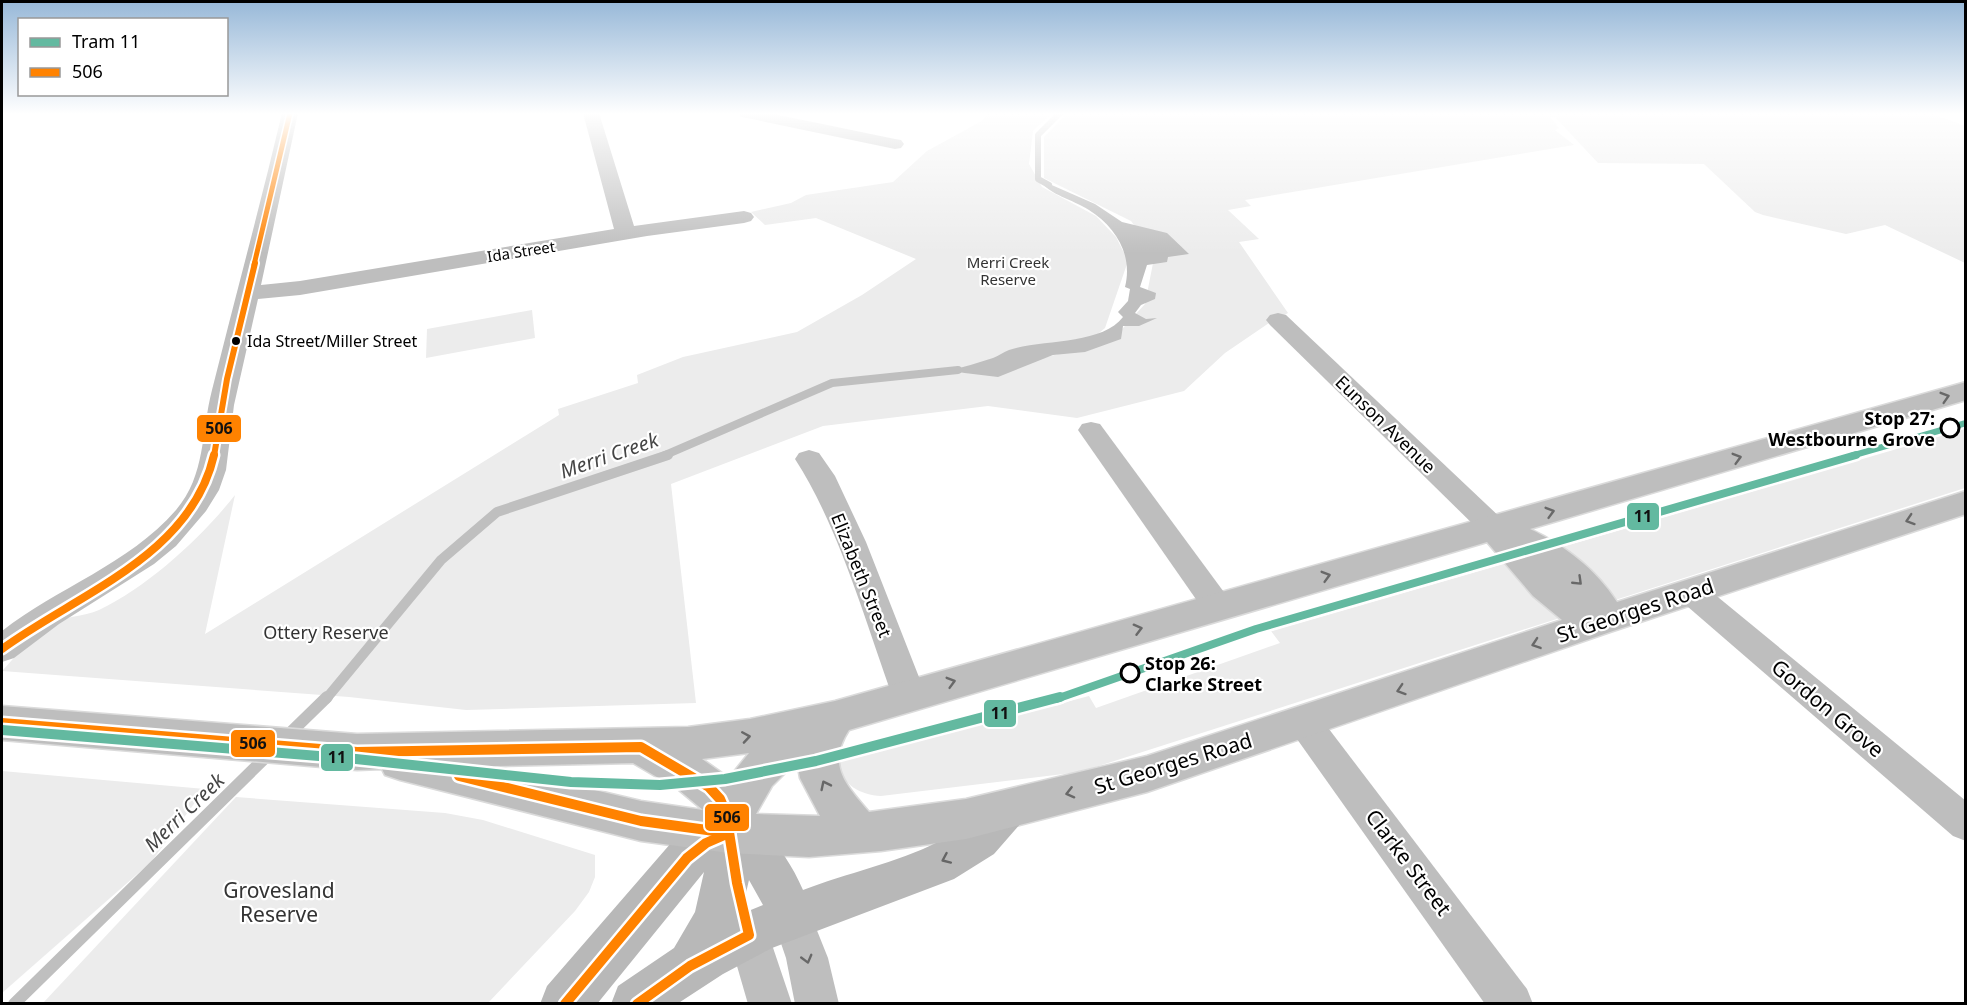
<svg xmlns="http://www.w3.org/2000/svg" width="1967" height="1005" viewBox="0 0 1967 1005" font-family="'Noto Sans',sans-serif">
<rect width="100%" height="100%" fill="#fff"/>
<g fill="#ececec">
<path d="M989,113H1052L1033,131L1029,164L1042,187L1096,216L1116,237L1128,261L1105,328L1086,344L1005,365L864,381L1000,370L1113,339L1145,304L1155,253L1131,221L1044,178V137L1068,113H1931L1965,126V263L1885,225L1846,234L1763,215L1755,212L1704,164L1598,163L1555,117H1550L1559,128L1555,130L1574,145L1245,200L1251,206L1228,210L1259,239L1239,242L1288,313L1269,323L1225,353L1184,391L1077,418L988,406L823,426L671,484L696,703L466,710L349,697L2,671C13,660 34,632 47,625C62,616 84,617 99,610C149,586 201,538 235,495L205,634L559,415L558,409L638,383L637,375L683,357L797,332L862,295L916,259L816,218L765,225L751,212L791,203L806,195L893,182L927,151L980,122Z"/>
<polygon points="532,310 535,338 426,358 427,329"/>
<polygon points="1965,429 1965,488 1612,601 1555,549"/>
<path d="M1510,562L1563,617L1080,772L881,796C861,795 841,785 839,763L842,760L1089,696L1096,708L1280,643L1271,631Z"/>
<polygon points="2,771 205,789 151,862 2,993"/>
<polygon points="236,797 445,813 483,820 595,855 595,877 589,892 575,911 488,1003 43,1003"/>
</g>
<path fill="#bfbfbf" d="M1038,179L1095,204L1122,222L1167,233L1189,254L1168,257L1167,262L1147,265L1140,287L1156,293L1155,299L1141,305L1135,313L1146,319L1157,318L1139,326H1123L1121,339L1085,352L1053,355L998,377L948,371C963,367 978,363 993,358C998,356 1004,352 1009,350C1043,339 1102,345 1123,317L1118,312L1128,301L1130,289L1125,287C1133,255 1116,227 1089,210C1072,199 1051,196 1038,179Z"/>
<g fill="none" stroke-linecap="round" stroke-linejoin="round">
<polyline stroke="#bfbfbf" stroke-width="6" points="1049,185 1038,179 1038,135 1060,113"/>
<polyline stroke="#bfbfbf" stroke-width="8" points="663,456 832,383 958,370"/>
<polyline stroke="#bfbfbf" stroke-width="10" points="326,699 441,560 497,512 668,455"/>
<g stroke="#bfbfbf" stroke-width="12">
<polyline points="287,736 327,697"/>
<polyline points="14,1004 269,754"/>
</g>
<defs>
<path id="trunk" d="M1966,382V400L1530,529C1564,545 1596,569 1617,602L1966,491V514L1610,632L1147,792L966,839L881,851L809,857L729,853L641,841L400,780L385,775L382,769L357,770L2,740V706L357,734L688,727L750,719L835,701ZM1487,542L1533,596L1562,620L1147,756L966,799L869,812C846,785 826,765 849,730ZM749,753L729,778L702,759ZM797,761L800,778L820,816L756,814L772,786ZM633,763L679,790L703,810L641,801L493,766Z"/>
</defs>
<use href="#trunk" stroke="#dbdbdb" stroke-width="3"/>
<g fill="#bebebe" fill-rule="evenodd">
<path d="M282,113H298L261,285L300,281L614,229L583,113H599L634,226L744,211L751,213L754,217L751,221L744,223L647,236L300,295L258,299L234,405L226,470L219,490L206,511L176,546L154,564L59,624L14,658L2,662V631C58,587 128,565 176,510C206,475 201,432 212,390C235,298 260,206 282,113Z"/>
<polygon points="739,113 769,113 895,139 901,140 904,144 901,148 895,149 747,118 741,117"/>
<polygon points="1278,313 1286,315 1504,521 1509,528 1504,535 1494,538 1484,535 1270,325 1266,320 1270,315"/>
<polygon points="1091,422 1100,424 1229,599 1234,607 1229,615 1218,619 1207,615 1078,430 1082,424"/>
<path d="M809,450L819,453L835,476L866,542L926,695L921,705L909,709L897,705L892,695C865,620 838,525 795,459L799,453Z"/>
<polygon points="1691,581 1702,584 1966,801 1966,841 1953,836 1680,600 1675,592 1680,584"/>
<polygon points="1304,708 1316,712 1527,989 1533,1004 1485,1004 1292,732 1286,722 1292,712"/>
<polygon points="792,897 806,903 828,958 839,1004 795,1004 786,958 772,917 778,903"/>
<polygon points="749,915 764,921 792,1004 748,1004 728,935 734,921"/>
</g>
<path fill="#b8b8b8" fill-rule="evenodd" d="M1006,790L1021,795L1028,809L1021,823L994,854L954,879L772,948L723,974L677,1004H611L618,986L674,948L695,912L704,872L597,1004H540L547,986L671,843L690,829L729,813C767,827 787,854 803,890C847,873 896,863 938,842C966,827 980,799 1006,790ZM749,880L763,905L741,914Z"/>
<use href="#trunk" fill="#bebebe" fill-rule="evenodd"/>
<defs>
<polyline id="bus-1-far3" points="254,265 290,113"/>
<polyline id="bus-1-far2" points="214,456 227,379 255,263"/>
<path id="bus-1-far1" d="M2,649C77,594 191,556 214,455"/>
<g id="bus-1">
<polyline points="2,723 357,752 641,747 709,787 720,799 726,813 737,883 749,935 690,966 637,1004"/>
<polyline points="459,776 641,821 729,833"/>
<polyline points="565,1004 687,858 706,843 729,833"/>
</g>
</defs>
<use href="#bus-1-far3" stroke="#fff" stroke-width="8"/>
<use href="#bus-1-far2" stroke="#fff" stroke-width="10"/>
<use href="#bus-1-far1" stroke="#fff" stroke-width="13"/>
<use href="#bus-1" stroke="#fff" stroke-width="15"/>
<use href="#bus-1-far3" stroke="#ff8200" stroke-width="5"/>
<use href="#bus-1-far2" stroke="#ff8200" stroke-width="6"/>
<use href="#bus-1-far1" stroke="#ff8200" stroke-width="8"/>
<use href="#bus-1" stroke="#ff8200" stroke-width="10"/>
<defs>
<polyline id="tram-1-far2" points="1851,456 1966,423"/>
<polyline id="tram-1-far1" points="1056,699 1256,629 1856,455"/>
<polyline id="tram-1" points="2,730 356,759 571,782 660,785 725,779 816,761 1060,697"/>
</defs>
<use href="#tram-1-far2" stroke="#fff" stroke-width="10"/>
<use href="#tram-1-far1" stroke="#fff" stroke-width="13"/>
<use href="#tram-1" stroke="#fff" stroke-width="15"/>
<use href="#tram-1-far2" stroke="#63b9a0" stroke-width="6"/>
<use href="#tram-1-far1" stroke="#63b9a0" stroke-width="8"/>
<use href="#tram-1" stroke="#63b9a0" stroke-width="10"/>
</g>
<defs><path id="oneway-chevron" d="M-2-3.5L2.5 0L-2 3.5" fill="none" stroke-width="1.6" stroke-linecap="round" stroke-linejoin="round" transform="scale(1.5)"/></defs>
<g stroke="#686868">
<use href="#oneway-chevron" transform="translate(1945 397) rotate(-17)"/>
<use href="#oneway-chevron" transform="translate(1737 458) rotate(-16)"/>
<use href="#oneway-chevron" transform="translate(1550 512) rotate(-16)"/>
<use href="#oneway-chevron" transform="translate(1910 520) rotate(162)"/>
<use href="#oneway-chevron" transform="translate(1326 576) rotate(-16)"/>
<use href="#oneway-chevron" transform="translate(1578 581) rotate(44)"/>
<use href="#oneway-chevron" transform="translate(1138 629) rotate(-15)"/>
<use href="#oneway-chevron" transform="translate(1536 644) rotate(161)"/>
<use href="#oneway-chevron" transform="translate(951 682) rotate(-16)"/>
<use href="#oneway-chevron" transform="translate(1401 690) rotate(162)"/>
<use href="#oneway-chevron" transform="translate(746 737) rotate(-9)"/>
<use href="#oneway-chevron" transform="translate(825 785) rotate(-116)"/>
<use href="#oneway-chevron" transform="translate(1070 793) rotate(166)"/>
<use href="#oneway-chevron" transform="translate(807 959) rotate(75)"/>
</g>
<use stroke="#656565" href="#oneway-chevron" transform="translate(946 859) rotate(156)"/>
<linearGradient id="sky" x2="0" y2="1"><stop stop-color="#97b8d8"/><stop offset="0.45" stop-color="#fff"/><stop offset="1" stop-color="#fff" stop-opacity="0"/></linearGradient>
<rect width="1967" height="253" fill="url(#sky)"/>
<circle fill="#000" stroke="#fff" stroke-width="2" cx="236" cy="341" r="5"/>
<g fill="#fff" stroke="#000" stroke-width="3">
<circle cx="1950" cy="428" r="9"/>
<circle cx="1130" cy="673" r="9"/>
</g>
<g text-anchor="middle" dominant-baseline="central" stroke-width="4.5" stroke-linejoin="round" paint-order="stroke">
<g font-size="15" fill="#000" stroke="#fff">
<text transform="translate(521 251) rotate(-9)">Ida Street</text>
</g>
<g font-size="15" fill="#333" stroke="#fff">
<text x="1008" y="262">Merri Creek<tspan x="1008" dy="17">Reserve</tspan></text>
</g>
<g font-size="16" fill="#000" stroke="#fff" text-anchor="start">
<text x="247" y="341">Ida Street/Miller Street</text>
</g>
<g font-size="18" font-weight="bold" fill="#000" stroke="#fff" text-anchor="end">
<text x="1935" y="418">Stop 27:<tspan x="1935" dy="21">Westbourne Grove</tspan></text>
<text x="1145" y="663" text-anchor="start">Stop 26:<tspan x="1145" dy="21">Clarke Street</tspan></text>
</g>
<g font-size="18" fill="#000" stroke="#fff">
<text transform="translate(1386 424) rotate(44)">Eunson Avenue</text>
<text transform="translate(862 575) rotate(68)">Elizabeth Street</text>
</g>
<g font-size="18" fill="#333" stroke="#fff">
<text x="326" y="632">Ottery Reserve</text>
</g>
<g font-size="20" font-style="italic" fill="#444" stroke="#fff">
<text transform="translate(609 455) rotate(-19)">Merri Creek</text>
<text transform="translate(184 812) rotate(-44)">Merri Creek</text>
</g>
<g font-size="21" fill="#000" stroke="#fff">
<text transform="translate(1635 610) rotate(-18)">St Georges Road</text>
<text transform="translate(1828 708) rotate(40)">Gordon Grove</text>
<text transform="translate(1173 763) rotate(-17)">St Georges Road</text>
<text transform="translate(1409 862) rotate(53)">Clarke Street</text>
</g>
<g font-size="21" fill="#333" stroke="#fff">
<text x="279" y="890">Grovesland<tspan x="279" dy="24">Reserve</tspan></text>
</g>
</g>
<g stroke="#fff" stroke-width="2">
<rect x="196" y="414" width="46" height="29" rx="6" fill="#ff8200"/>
<rect x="1626" y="502" width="34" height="29" rx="6" fill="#63b9a0"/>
<rect x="983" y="699" width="34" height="29" rx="6" fill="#63b9a0"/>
<rect x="230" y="729" width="46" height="29" rx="6" fill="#ff8200"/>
<rect x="320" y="743" width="34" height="29" rx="6" fill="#63b9a0"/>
<rect x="704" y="803" width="46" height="29" rx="6" fill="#ff8200"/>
</g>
<g font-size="16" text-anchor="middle" font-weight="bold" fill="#111">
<text x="219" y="434">506</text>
<text x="1643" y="522">11</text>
<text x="1000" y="719">11</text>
<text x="253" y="749">506</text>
<text x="337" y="763">11</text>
<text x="727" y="823">506</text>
</g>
<rect width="1967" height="1005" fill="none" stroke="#000000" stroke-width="6"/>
<rect x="18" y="18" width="210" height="78" fill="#ffffff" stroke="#999999" stroke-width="1.5"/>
<rect x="30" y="38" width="30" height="9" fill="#63b9a0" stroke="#999999" stroke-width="1.5"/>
<text x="72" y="48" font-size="18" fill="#000000">Tram 11</text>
<rect x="30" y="68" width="30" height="9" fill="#ff8200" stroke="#999999" stroke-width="1.5"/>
<text x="72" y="78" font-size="18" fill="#000000">506</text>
</svg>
